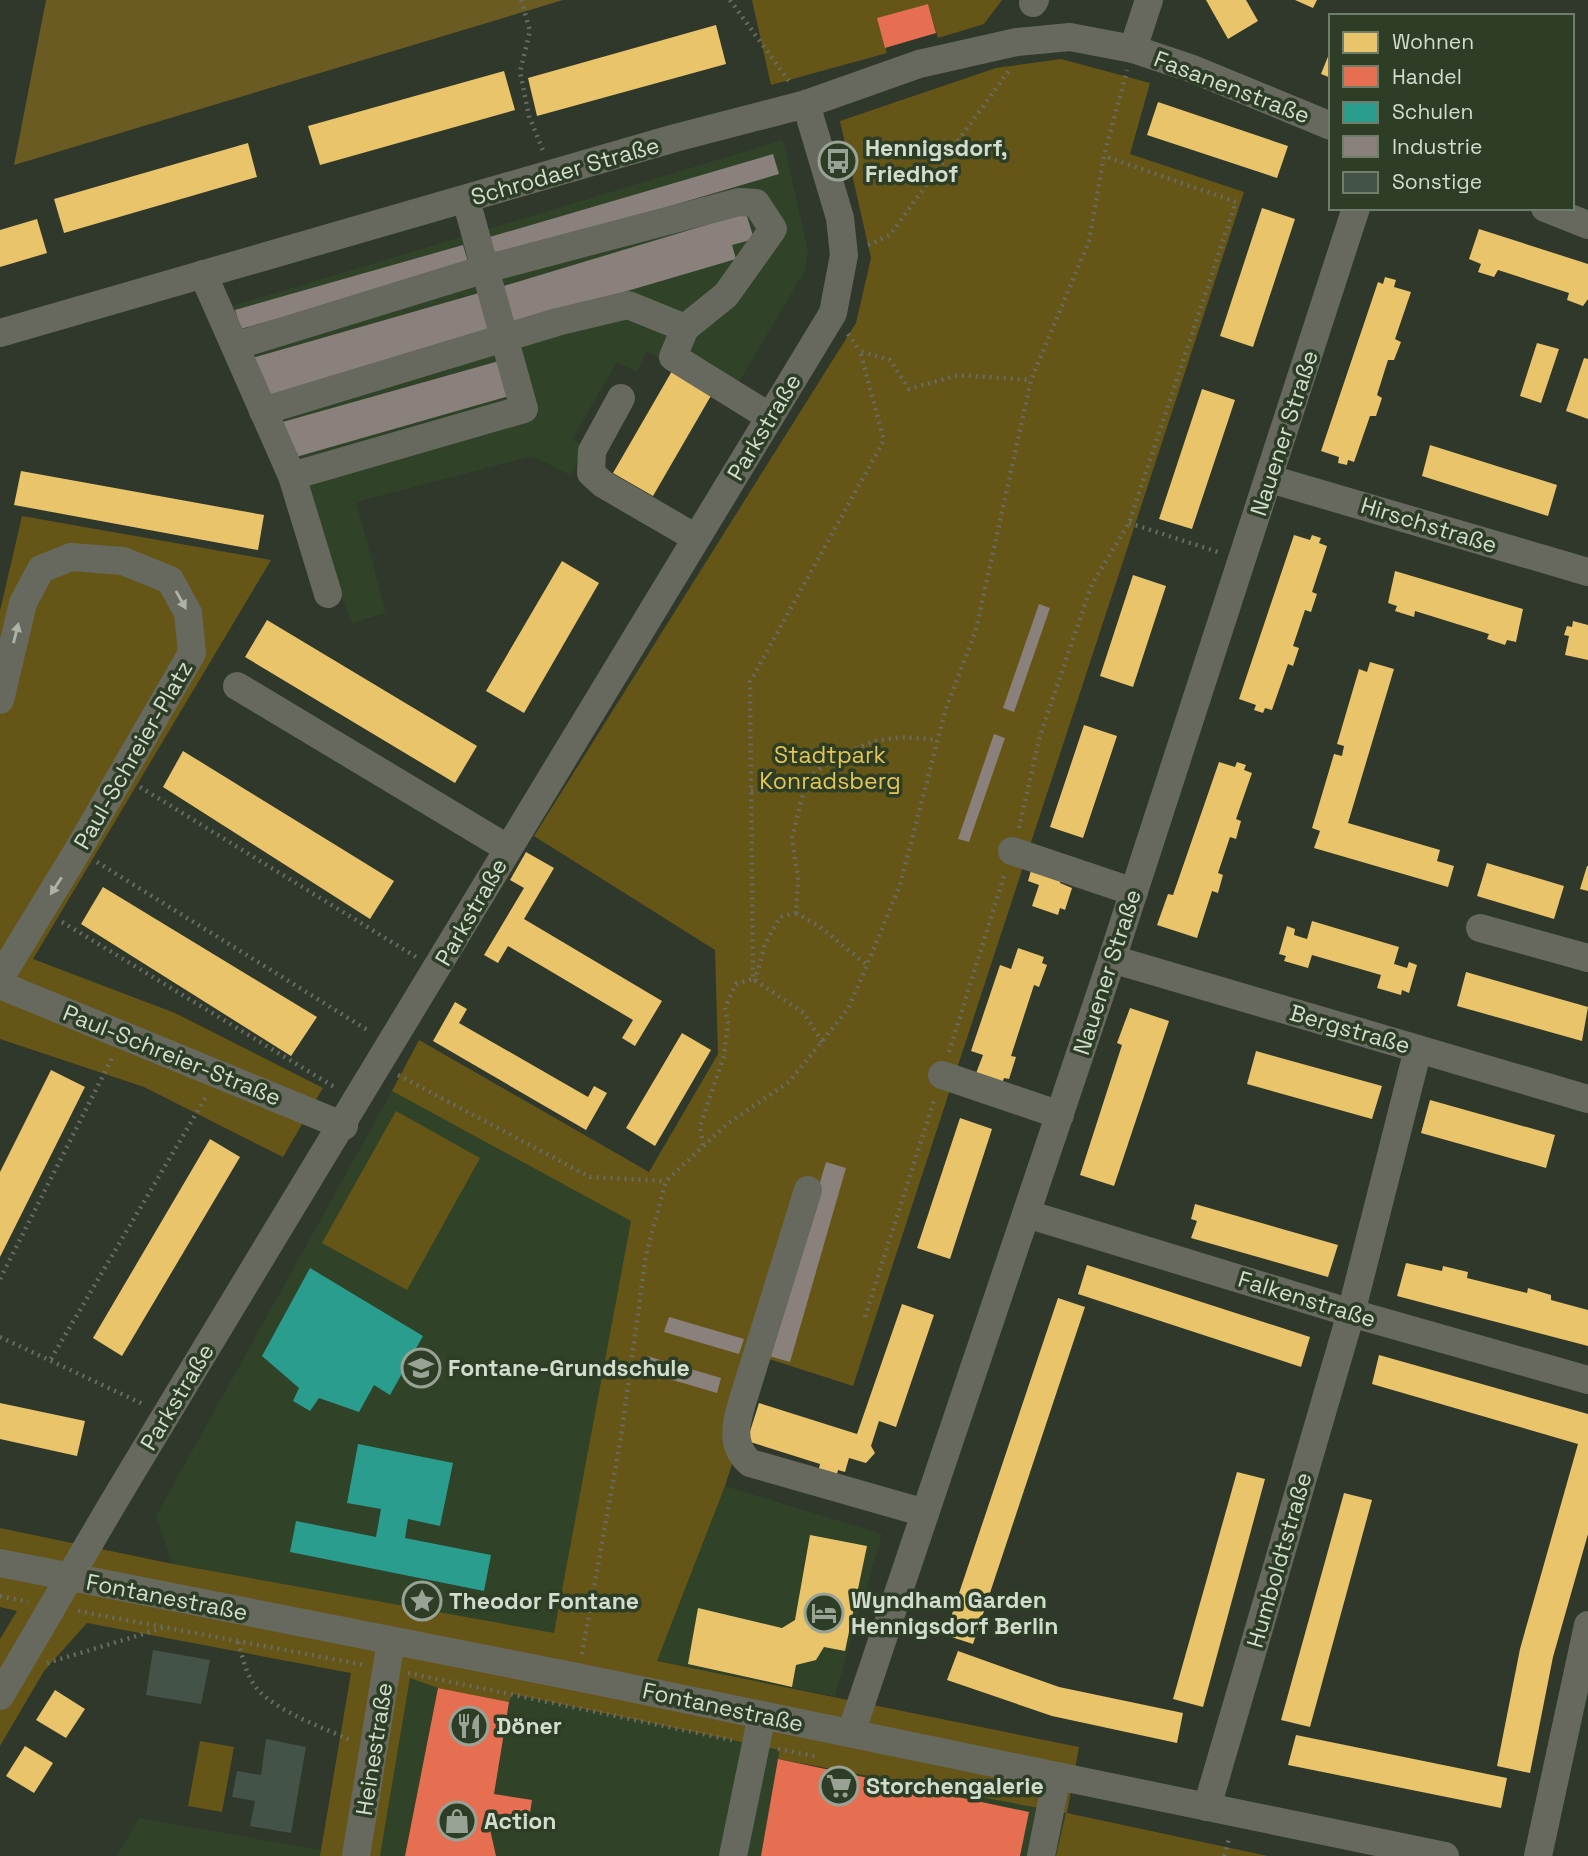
<svg xmlns="http://www.w3.org/2000/svg" width="1588" height="1856" viewBox="0 0 1588 1856" font-family="'Space Grotesk',sans-serif">
<rect width="100%" height="100%" fill="#2f382b"/>
<g fill="#304328">
<polygon points="783,140 808,251 804,272 727,402 647,351 637,372 617,362 572,439 585,448 570,475 533,456 356,502 386,613 352,623 229,307"/>
<polygon points="392,1091 631,1221 554,1634 173,1564 156,1516"/>
<polygon points="725,1486 882,1534 835,1696 657,1661"/>
<polygon points="410,1678 438,1688 509,1701 511,1694 781,1750 779,1760 1067,1813 1056,1856 380,1856"/>
<polygon points="139,1818 321,1850 320,1856 117,1856"/>
</g>
<g fill="#655618">
<polygon points="752,0 1002,0 984,24 938,38 928,4 878,18 887,53 771,85"/>
<polygon points="1061,59 1150,83 1130,154 1244,192 853,1386 766,1358 725,1486 657,1661 1079,1747 1067,1813 1268,1856 1056,1856 1066,1813 778,1759 780,1750 512,1694 509,1702 438,1688 410,1678 380,1856 320,1856 351,1673 87,1623 44,1671 0,1746 0,1639 17,1611 0,1607 0,1528 173,1564 554,1633 631,1221 392,1091 419,1040 649,1172 718,1054 715,950 534,836 856,323 871,258 840,121 996,68"/>
<polygon points="22,516 271,560 33,959 175,1013 323,1088 283,1157 144,1087 0,1039 0,611"/>
<polygon points="396,1111 480,1158 407,1290 322,1243"/>
<polygon points="200,1741 234,1747 222,1812 188,1806"/>
</g>
<polygon fill="#695b21" points="46,0 563,0 14,165"/>
<g fill="#e9c46a">
<polygon points="1206,0 1246,0 1258,21 1228,39"/>
<polygon points="1295,0 1317,0 1313,8"/>
<polygon points="716,25 726,64 537,116 528,78"/>
<polygon points="1331,49 1331,78 1321,74"/>
<polygon points="504,71 515,110 320,165 308,126"/>
<polygon points="1158,102 1288,146 1277,178 1147,135"/>
<polygon points="248,143 257,177 64,233 54,199"/>
<polygon points="1262,208 1295,219 1253,347 1220,336"/>
<polygon points="37,219 47,253 0,267 0,230"/>
<polygon points="1479,229 1588,264 1588,299 1583,306 1567,300 1569,293 1498,270 1494,277 1478,272 1481,264 1469,259"/>
<polygon points="1385,277 1396,280 1394,287 1411,292 1395,339 1401,342 1394,360 1388,360 1377,395 1382,398 1376,416 1370,416 1354,462 1348,460 1347,465 1338,463 1339,457 1321,451 1378,282 1383,284"/>
<polygon points="1537,343 1559,349 1541,403 1520,396"/>
<polygon points="1584,358 1588,359 1588,419 1566,411"/>
<polygon points="672,371 712,394 653,496 613,473"/>
<polygon points="1202,389 1235,400 1192,529 1159,519"/>
<polygon points="1430,445 1557,485 1548,516 1422,476"/>
<polygon points="21,471 264,515 258,550 14,505"/>
<polygon points="1294,535 1310,540 1312,535 1321,538 1319,543 1327,546 1312,592 1317,594 1311,612 1305,610 1293,646 1299,648 1293,666 1288,664 1272,710 1265,708 1263,713 1254,710 1256,705 1239,699"/>
<polygon points="562,561 599,583 524,713 486,691"/>
<polygon points="1395,571 1523,609 1516,642 1507,640 1505,645 1487,639 1489,634 1415,611 1414,617 1395,611 1397,606 1388,603"/>
<polygon points="1133,575 1166,586 1133,687 1100,676"/>
<polygon points="267,620 477,746 455,783 245,657"/>
<polygon points="1573,621 1588,625 1588,660 1565,655 1569,636 1564,635 1567,626 1572,627"/>
<polygon points="1370,662 1394,669 1348,823 1440,850 1437,861 1454,866 1448,887 1314,848 1320,831 1312,828 1334,754 1342,756 1344,746 1337,744 1359,669 1367,672"/>
<polygon points="1084,725 1117,736 1083,838 1050,827"/>
<polygon points="183,751 394,881 370,919 163,787"/>
<polygon points="1219,762 1235,767 1237,762 1246,765 1244,770 1252,773 1236,819 1241,821 1236,839 1230,837 1218,873 1223,875 1218,893 1212,891 1197,938 1157,925 1168,894 1173,895"/>
<polygon points="526,852 554,868 524,919 662,1001 635,1046 622,1038 633,1020 508,946 498,963 484,955 524,888 510,880"/>
<polygon points="1487,863 1564,886 1554,919 1477,896"/>
<polygon points="1587,866 1588,866 1588,891 1580,889"/>
<polygon points="1032,867 1062,877 1060,883 1072,888 1065,910 1060,908 1058,915 1032,906 1039,885 1028,881"/>
<polygon points="103,887 317,1017 291,1056 81,924"/>
<polygon points="1312,921 1399,947 1394,964 1407,968 1409,962 1417,965 1409,993 1402,990 1401,995 1377,988 1381,975 1312,955 1308,968 1284,961 1286,956 1279,954 1287,926 1295,929 1294,935 1307,939"/>
<polygon points="1018,948 1044,957 1042,963 1047,965 1039,987 1034,985 1011,1056 1016,1057 1009,1079 1004,1078 1002,1084 975,1076 983,1055 971,1051 1000,965 1011,969"/>
<polygon points="1466,972 1588,1007 1582,1041 1457,1006"/>
<polygon points="455,1002 467,1009 459,1023 588,1097 594,1086 607,1093 586,1130 433,1041"/>
<polygon points="1130,1008 1169,1021 1114,1186 1080,1175 1121,1048 1122,1045 1117,1043"/>
<polygon points="682,1033 711,1050 655,1146 626,1128"/>
<polygon points="1256,1051 1382,1086 1372,1119 1247,1084"/>
<polygon points="51,1070 85,1087 0,1257 0,1172"/>
<polygon points="1430,1100 1555,1135 1546,1168 1421,1133"/>
<polygon points="960,1118 992,1129 950,1259 917,1248"/>
<polygon points="210,1139 240,1157 122,1356 93,1338"/>
<polygon points="1195,1204 1338,1245 1328,1277 1191,1238 1197,1221 1191,1219"/>
<polygon points="1406,1263 1442,1271 1443,1266 1468,1272 1467,1278 1527,1293 1528,1288 1551,1295 1551,1300 1588,1310 1588,1346 1397,1296"/>
<polygon points="1087,1265 1310,1337 1301,1367 1078,1294"/>
<polygon points="1058,1298 1085,1307 973,1644 945,1635"/>
<polygon points="902,1304 934,1315 896,1427 879,1421 871,1446 875,1453 866,1463 849,1458 845,1472 838,1470 836,1478 818,1472 820,1464 747,1441 759,1403 857,1434"/>
<polygon points="1379,1355 1588,1414 1588,1534 1553,1657 1530,1773 1497,1766 1520,1649 1578,1444 1372,1384"/>
<polygon points="0,1403 85,1421 77,1456 0,1439"/>
<polygon points="1237,1472 1265,1479 1203,1707 1173,1699"/>
<polygon points="1344,1493 1372,1500 1310,1727 1281,1720"/>
<polygon points="810,1535 867,1546 845,1651 824,1647 816,1660 796,1665 792,1687 688,1664 698,1608 782,1628 795,1620"/>
<polygon points="958,1651 1059,1687 1183,1713 1177,1743 1052,1716 947,1680"/>
<polygon points="55,1690 85,1709 66,1738 36,1720"/>
<polygon points="1296,1735 1507,1778 1501,1808 1288,1765"/>
<polygon points="25,1746 53,1763 34,1793 6,1776"/>
</g>
<g fill="#e76f51">
<polygon points="928,4 936,33 885,48 877,18"/>
<polygon points="438,1688 509,1702 494,1794 532,1800 529,1819 491,1813 489,1825 496,1856 405,1856"/>
<polygon points="778,1759 1029,1812 1020,1856 761,1856"/>
</g>
<g fill="#2a9d8f">
<polygon points="310,1268 423,1336 390,1395 374,1385 359,1412 319,1398 310,1411 293,1401 299,1388 262,1356"/>
<polygon points="358,1444 453,1463 440,1526 408,1519 405,1538 491,1555 484,1591 290,1552 296,1521 376,1537 381,1509 347,1503"/>
</g>
<g fill="#8a817c">
<polygon points="773,154 779,174 489,259 483,239"/>
<polygon points="746,213 754,239 732,245 736,259 508,326 497,288"/>
<polygon points="463,245 469,265 241,329 235,310"/>
<polygon points="479,293 490,333 263,398 252,358"/>
<polygon points="499,361 509,396 289,459 279,423"/>
<polygon points="1039,604 1050,608 1014,712 1003,708"/>
<polygon points="994,734 1005,738 969,842 958,839"/>
<polygon points="826,1162 846,1168 790,1362 769,1356"/>
<polygon points="669,1317 744,1339 739,1354 664,1332"/>
<polygon points="647,1356 721,1378 717,1393 642,1371"/>
</g>
<g fill="#435347">
<polygon points="153,1650 210,1660 201,1704 146,1695"/>
<polygon points="266,1739 306,1747 291,1833 250,1826 255,1801 232,1797 237,1771 261,1775"/>
</g>
<g fill="none" stroke-linecap="round" stroke-linejoin="round">
<g stroke="#676b61" stroke-width="4.5" stroke-dasharray="2 5" stroke-linecap="butt">
<polyline points="521,0 530,31 520,72 529,116 544,153"/>
<polyline points="730,0 791,84"/>
<polyline points="868,245 890,235 1010,69"/>
<polyline points="848,334 860,351"/>
<polyline points="1129,523 1221,553"/>
<polyline points="140,787 416,957"/>
<polyline points="751,791 804,788"/>
<polyline points="1019,828 1040,736 1092,584 1129,523 1236,202 1104,156"/>
<polyline points="97,862 369,1031"/>
<polyline points="796,913 820,927 867,965"/>
<polyline points="62,922 336,1088"/>
<polyline points="755,981 765,944 780,917 796,913 798,879 792,838 807,778 840,755 874,741 902,737 937,740"/>
<polyline points="822,1042 804,1013 753,979 750,682 884,440 860,351 890,360 909,389 958,375 1031,380"/>
<polyline points="949,1052 1005,873"/>
<polyline points="398,1075 590,1177 666,1181"/>
<polyline points="703,1145 700,1126 724,1056 728,1024 725,1007 736,984 753,979"/>
<polyline points="0,1279 112,1058"/>
<polyline points="865,1317 935,1097"/>
<polyline points="0,1337 145,1405"/>
<polyline points="51,1359 207,1095"/>
<polyline points="0,1596 28,1602"/>
<polyline points="78,1611 365,1665"/>
<path d="M238,1642C243,1659 247,1679 260,1692C284,1715 323,1727 352,1741"/>
<polyline points="582,1654 621,1437 646,1255 666,1181 727,1124 789,1082 848,1009 867,965 900,885 946,708 976,630 1031,380 1089,241 1104,156 1127,70"/>
<polyline points="47,1663 163,1628"/>
<polyline points="408,1673 732,1740"/>
<polyline points="778,1749 819,1757"/>
<polyline points="1224,1856 1230,1836"/>
</g>
<g stroke="#67695e" stroke-width="28">
<polyline points="1033,3 1035,0"/>
<polyline points="1133,49 1149,0"/>
<polyline points="1545,208 1588,225"/>
<polyline points="203,274 292,476 328,594"/>
<polyline points="685,328 673,357 770,417"/>
<polyline points="0,333 675,138 806,104 919,64 1017,42 1070,37 1133,49 1190,68 1331,126"/>
<polyline points="235,346 485,269 739,202 756,203 773,229 726,295 685,328 628,305 557,322 263,411"/>
<polyline points="621,398 592,451 591,473 603,484 696,538"/>
<polyline points="292,476 524,409 466,200"/>
<polyline points="1270,479 1588,572"/>
<polyline points="237,686 507,848"/>
<polyline points="0,700 23,603 41,569 71,557 123,561 170,580 188,613 192,653 78,850 0,978"/>
<polyline points="1012,851 1134,892"/>
<polyline points="1480,928 1588,958"/>
<polyline points="1112,959 1588,1099"/>
<polyline points="0,985 344,1126"/>
<polyline points="942,1075 1060,1115"/>
<path d="M808,1190L746,1390C738,1416 727,1443 750,1463L925,1513"/>
<polyline points="1027,1214 1351,1313 1588,1380"/>
<polyline points="0,1563 577,1677 1445,1856"/>
<path d="M0,1696C47,1617 92,1537 140,1458C370,1076 601,695 833,313L844,255L840,218L806,104"/>
<polyline points="851,1733 1112,959 1356,208"/>
<polyline points="1207,1807 1351,1313 1418,1049"/>
<polyline points="356,1856 391,1641"/>
<polyline points="733,1856 762,1715"/>
<polyline points="1041,1856 1057,1776"/>
<polyline points="1538,1856 1588,1625"/>
</g>
</g>
<defs><path id="oneway-solid" d="M-6-.8H1V-3.2L6.5 0L1 3.2V.8H-6Z" transform="scale(1.75)"/></defs>
<g fill="#adb4a7">
<use href="#oneway-solid" transform="translate(181 600) rotate(61)"/>
<use href="#oneway-solid" transform="translate(16 633) rotate(-76)"/>
<use href="#oneway-solid" transform="translate(56 886) rotate(123)"/>
</g>
<defs>
<symbol id="bus-ring" viewBox="-11 -11 22 22"><circle r="9.5" fill="#2d3d26" stroke="#99a395" stroke-width="1.5"/><path d="M-5-6H5V4H4V6H2V4H-2V6H-4V4H-5ZM-3.5-4V0h7V-4ZM-3.5 1.2v1.5H-2V1.2ZM2 1.2v1.5H3.5V1.2Z" fill="#99a395"/></symbol>
<symbol id="school-ring" viewBox="-11 -11 22 22"><circle r="9.5" fill="#2d3d26" stroke="#99a395" stroke-width="1.5"/><path d="M0-5L7-2L0 1L-7-2ZM-4 1L0 2.5L4 1V4Q0 6-4 4Z" fill="#99a395"/></symbol>
<symbol id="sight-ring" viewBox="-11 -11 22 22"><circle r="9.5" fill="#2d3d26" stroke="#99a395" stroke-width="1.5"/><path d="M0-6L1.8-2.2L6-1.7L2.9 1.2L3.7 5.4L0 3.3L-3.7 5.4L-2.9 1.2L-6-1.7L-1.8-2.2Z" fill="#99a395"/></symbol>
<symbol id="hotel-ring" viewBox="-11 -11 22 22"><circle r="9.5" fill="#2d3d26" stroke="#99a395" stroke-width="1.5"/><path d="M-6-4.5h1.5V1H6V5H4.5V3h-9V5H-6ZM-4 0a1.8 1.8 0 1 1 3.6 0ZM.5 0V-2.5h3Q6-2.5 6 0Z" fill="#99a395"/></symbol>
<symbol id="restaurant-ring" viewBox="-11 -11 22 22"><circle r="9.5" fill="#2d3d26" stroke="#99a395" stroke-width="1.5"/><path d="M-5-6h1v4h1v-4h1v4h1v-4h1v5L-1.5 .5V6h-2V.5L-5-1ZM5-6V6H3V1.5H1.5Q1.5-4 5-6Z" fill="#99a395"/></symbol>
<symbol id="supermarket-ring" viewBox="-11 -11 22 22"><circle r="9.5" fill="#2d3d26" stroke="#99a395" stroke-width="1.5"/><path d="M-6-5.5h2.5l.6 2H6L4.5 2H-2.5L-4.4-4H-6ZM-1.5 3.2a1.3 1.3 0 1 0 .1 0ZM3 3.2a1.3 1.3 0 1 0 .1 0Z" fill="#99a395"/></symbol>
<symbol id="shop-ring" viewBox="-11 -11 22 22"><circle r="9.5" fill="#2d3d26" stroke="#99a395" stroke-width="1.5"/><path d="M-5-2.5h2.3a2.7 3.5 0 0 1 5.4 0H5L5.5 6h-11ZM-1.5-2.5h3a1.5 2.3 0 0 0-3 0Z" fill="#99a395"/></symbol>
</defs>
<g fill-rule="evenodd">
<use href="#bus-ring" x="816" y="139" width="44" height="44"/>
<use href="#school-ring" x="399" y="1346" width="44" height="44"/>
<use href="#sight-ring" x="400" y="1579" width="44" height="44"/>
<use href="#hotel-ring" x="802" y="1591" width="44" height="44"/>
<use href="#restaurant-ring" x="447" y="1704" width="44" height="44"/>
<use href="#supermarket-ring" x="817" y="1764" width="44" height="44"/>
<use href="#shop-ring" x="435" y="1799" width="44" height="44"/>
</g>
<g text-anchor="middle" dominant-baseline="central" stroke-width="7" stroke-linejoin="round" paint-order="stroke">
<g font-size="23" fill="#d2ddce" stroke="#2d3d26">
<text transform="translate(1232 87) rotate(21)">Fasanenstraße</text>
<text transform="translate(565 171) rotate(-16)">Schrodaer Straße</text>
<text transform="translate(764 427) rotate(-59)">Parkstraße</text>
<text transform="translate(1284 433) rotate(-72)">Nauener Straße</text>
<text transform="translate(1429 525) rotate(17)">Hirschstraße</text>
<text transform="translate(133 755) rotate(-60)">Paul-Schreier-Platz</text>
<text transform="translate(471 912) rotate(-60)">Parkstraße</text>
<text transform="translate(1107 972) rotate(-72)">Nauener Straße</text>
<text transform="translate(1350 1029) rotate(16)">Bergstraße</text>
<text transform="translate(172 1055) rotate(22)">Paul-Schreier-Straße</text>
<text transform="translate(1307 1299) rotate(17)">Falkenstraße</text>
<text transform="translate(177 1397) rotate(-59)">Parkstraße</text>
<text transform="translate(1279 1560) rotate(-74)">Humboldtstraße</text>
<text transform="translate(167 1597) rotate(11)">Fontanestraße</text>
<text transform="translate(723 1707) rotate(12)">Fontanestraße</text>
<text transform="translate(374 1749) rotate(-81)">Heinestraße</text>
</g>
<g font-size="23" font-weight="bold" fill="#d2ddce" stroke="#2d3d26" text-anchor="start">
<text x="865" y="148">Hennigsdorf,<tspan x="865" dy="26">Friedhof</tspan></text>
<text x="448" y="1368">Fontane-Grundschule</text>
<text x="851" y="1600">Wyndham Garden<tspan x="851" dy="26">Hennigsdorf Berlin</tspan></text>
<text x="449" y="1601">Theodor Fontane</text>
<text x="496" y="1726">Döner</text>
<text x="866" y="1786">Storchengalerie</text>
<text x="484" y="1821">Action</text>
</g>
<g font-size="23" fill="#e6c553" stroke="#2d3d26">
<text x="830" y="755">Stadtpark<tspan x="830" dy="26">Konradsberg</tspan></text>
</g>
</g>
<rect x="1329" y="14" width="245" height="196" fill="#2d3d26" stroke="#6f7d69" stroke-width="2"/>
<rect x="1343" y="32" width="35" height="21" fill="#e9c46a" stroke="#6f7d69" stroke-width="2"/>
<text x="1392" y="49" font-size="21" fill="#d2ddce">Wohnen</text>
<rect x="1343" y="66" width="35" height="21" fill="#e76f51" stroke="#6f7d69" stroke-width="2"/>
<text x="1392" y="84" font-size="21" fill="#d2ddce">Handel</text>
<rect x="1343" y="102" width="35" height="21" fill="#2a9d8f" stroke="#6f7d69" stroke-width="2"/>
<text x="1392" y="119" font-size="21" fill="#d2ddce">Schulen</text>
<rect x="1343" y="136" width="35" height="21" fill="#8a817c" stroke="#6f7d69" stroke-width="2"/>
<text x="1392" y="154" font-size="21" fill="#d2ddce">Industrie</text>
<rect x="1343" y="172" width="35" height="21" fill="#435347" stroke="#6f7d69" stroke-width="2"/>
<text x="1392" y="189" font-size="21" fill="#d2ddce">Sonstige</text>
</svg>
